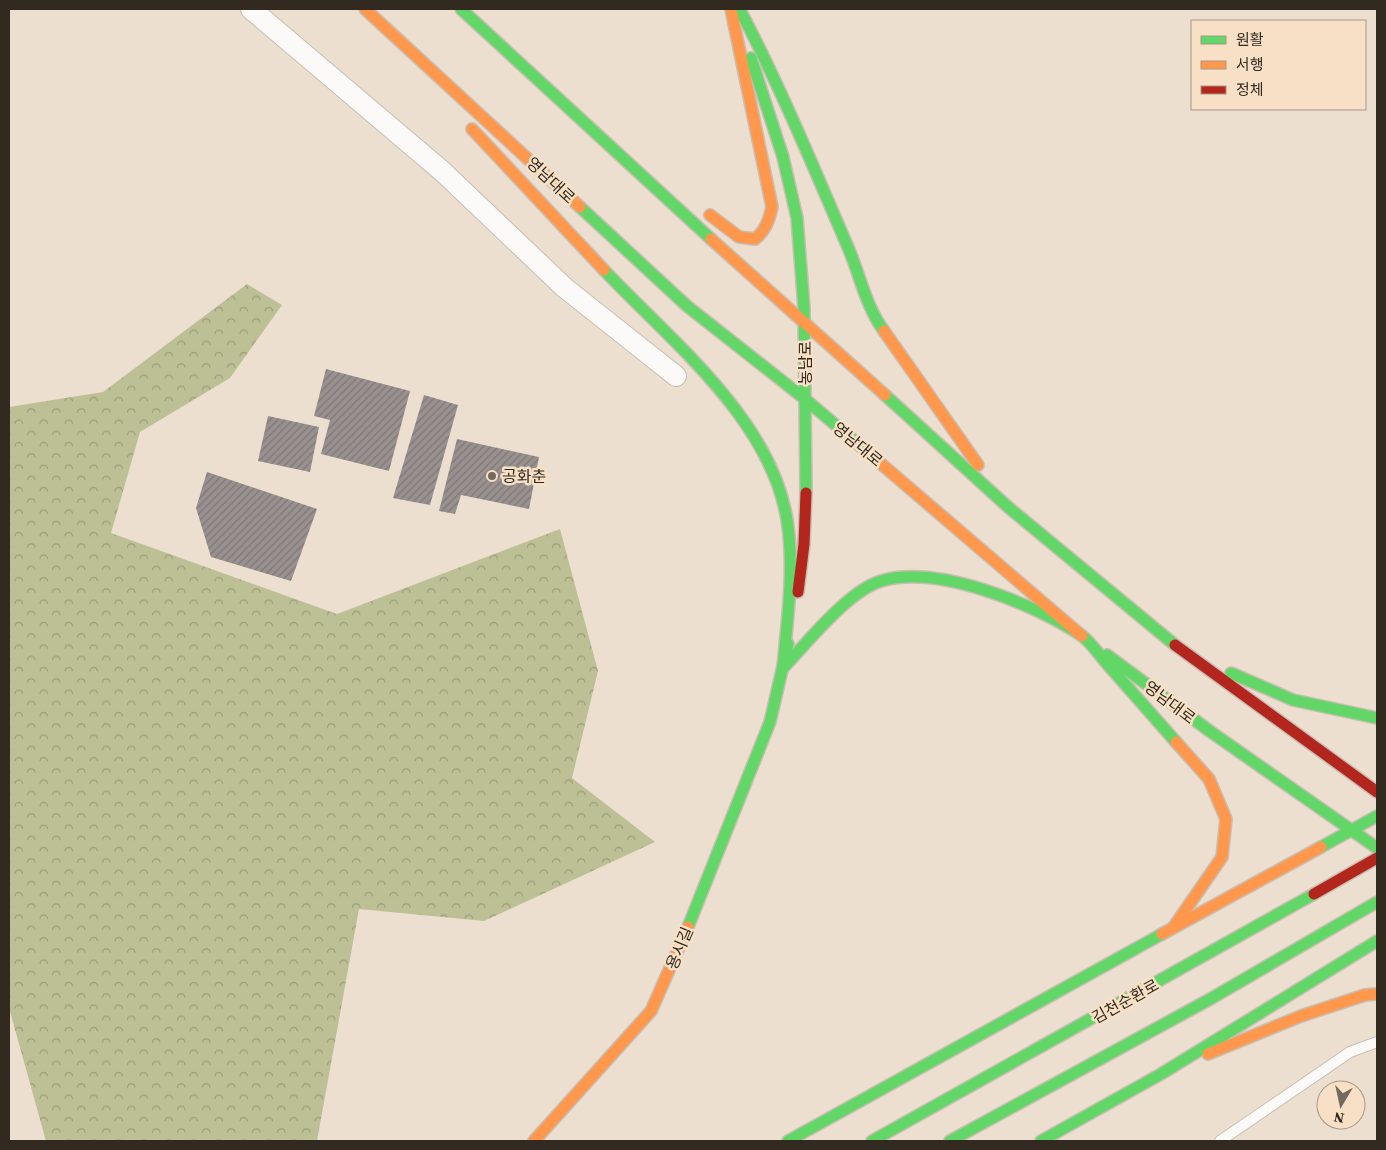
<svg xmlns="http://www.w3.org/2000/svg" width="1386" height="1150" viewBox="0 0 1386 1150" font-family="'Source Serif 4','Noto Sans KR',serif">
<defs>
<pattern id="forest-crowns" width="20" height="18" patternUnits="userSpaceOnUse" patternTransform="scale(1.25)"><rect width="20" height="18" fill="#bdc095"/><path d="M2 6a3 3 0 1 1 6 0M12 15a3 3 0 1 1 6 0" fill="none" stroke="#9a9c79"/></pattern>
<pattern id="building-hatch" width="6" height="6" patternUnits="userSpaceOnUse" patternTransform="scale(1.25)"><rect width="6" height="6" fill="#989190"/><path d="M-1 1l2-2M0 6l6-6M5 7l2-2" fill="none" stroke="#7d7775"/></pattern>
</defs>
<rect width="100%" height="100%" fill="#ecdfd0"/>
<polygon fill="url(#forest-crowns)" points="247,284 282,305 230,378 140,432 111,533 337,614 560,529 598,671 572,778 655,842 484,921 359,909 317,1141 46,1141 9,1008 9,407 103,392"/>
<g fill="url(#building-hatch)">
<polygon points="326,369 410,391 389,471 321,454 330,420 314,416"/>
<polygon points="424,395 458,405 430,505 393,498"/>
<polygon points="268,416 319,427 310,472 258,461"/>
<polygon points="457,439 539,457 529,509 461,495 455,514 439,511"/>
<polygon points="207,472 317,509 291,581 211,557 196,508"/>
</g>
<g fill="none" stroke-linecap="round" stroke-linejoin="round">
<defs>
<polyline id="lane" points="1220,1141 1350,1052 1377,1042"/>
<polyline id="street" points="251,9 442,171 565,288 676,376"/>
<g id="fast">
<polyline points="461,9 711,239"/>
<path d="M740,10C780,86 813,166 847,245C860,274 865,305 884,331"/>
<polyline points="751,58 783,157 797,218 804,308 806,493"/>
<polyline points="580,207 687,306 805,399 872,456"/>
<path d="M604,270C671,341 771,419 787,520C795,569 787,620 783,668"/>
<polyline points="885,395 1008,507 1175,645"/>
<polyline points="1107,655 1211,732 1377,848"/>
<path d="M783,668C808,642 848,591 881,581C937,564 1034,604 1081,635C1091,642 1100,656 1109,666C1131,691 1154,717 1176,742"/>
<polyline points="1231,673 1293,700 1377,718"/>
<polyline points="1321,847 1377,816"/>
<polyline points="688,927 770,722 788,644"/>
<polyline points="788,1141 1162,934"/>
<polyline points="872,1141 1314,894"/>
<polyline points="950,1141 1212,998 1377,902"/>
<polyline points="1041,1141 1161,1074 1377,941"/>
</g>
<g id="slow">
<polyline points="365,9 580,207"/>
<polyline points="472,129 604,270"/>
<path d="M710,215L739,237L755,239C766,230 769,220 772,207L731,9"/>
<polyline points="711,239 885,395"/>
<polyline points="884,331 978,465"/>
<polyline points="872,456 1082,636"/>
<polyline points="1173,928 1222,857 1226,819 1209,779 1176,742"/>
<polyline points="1162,934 1321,847"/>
<polyline points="1208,1054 1301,1016 1365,995 1377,994"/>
<polyline points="534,1141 651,1011 688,927"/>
</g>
<g id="jam">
<polyline points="798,592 804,544 806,493"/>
<polyline points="1175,645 1377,792"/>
<polyline points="1314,894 1377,858"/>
</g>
</defs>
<use href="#lane" stroke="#c8beb2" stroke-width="12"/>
<use href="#street" stroke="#c8beb2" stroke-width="22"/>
<use href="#fast" stroke="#c8beb2" stroke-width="14"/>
<use href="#slow" stroke="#c8beb2" stroke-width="14"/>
<use href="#jam" stroke="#c8beb2" stroke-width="14"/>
<use href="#lane" stroke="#fcfaf8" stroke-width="10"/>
<use href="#street" stroke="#fcfaf8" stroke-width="20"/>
<use href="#fast" stroke="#63d668" stroke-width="11"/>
<use href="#slow" stroke="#ff974d" stroke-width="11"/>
<use href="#jam" stroke="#b3261e" stroke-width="11"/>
</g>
<circle fill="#73695e" stroke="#f7e0c5" stroke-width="2" cx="492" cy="476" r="5"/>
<g text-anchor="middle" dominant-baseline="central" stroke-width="5" stroke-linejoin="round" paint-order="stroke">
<g font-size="16" fill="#322a20" stroke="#f7e0c5">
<text transform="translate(551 180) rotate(43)">영남대로</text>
<text transform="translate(805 363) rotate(-90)">농남로</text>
<text transform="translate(858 444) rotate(40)">영남대로</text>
<text transform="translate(1170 702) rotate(37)">영남대로</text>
<text transform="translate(679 948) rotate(-67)">용시길</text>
<text transform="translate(1125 1001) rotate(-29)">김천순환로</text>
</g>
<g font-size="16" fill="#322a20" stroke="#f7e0c5" text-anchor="start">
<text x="502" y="476">공화춘</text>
</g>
</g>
<rect width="1386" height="1150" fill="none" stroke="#322a20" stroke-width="20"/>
<rect x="1191" y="20" width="175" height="90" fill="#f7e0c5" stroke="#a89783"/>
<rect x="1201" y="36" width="25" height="8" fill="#63d668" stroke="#a89783"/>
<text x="1236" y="45" font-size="15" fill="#322a20">원활</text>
<rect x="1201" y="61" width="25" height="8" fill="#ff974d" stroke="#a89783"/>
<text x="1236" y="70" font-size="15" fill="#322a20">서행</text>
<rect x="1201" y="86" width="25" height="8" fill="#b3261e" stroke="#a89783"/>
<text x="1236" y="95" font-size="15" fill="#322a20">정체</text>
<g transform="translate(1341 1105) rotate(189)"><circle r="24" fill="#f7e0c5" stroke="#a89783"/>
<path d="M0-4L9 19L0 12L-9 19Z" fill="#73695e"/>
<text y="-8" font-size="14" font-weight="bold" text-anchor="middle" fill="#322a20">N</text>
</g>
</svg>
